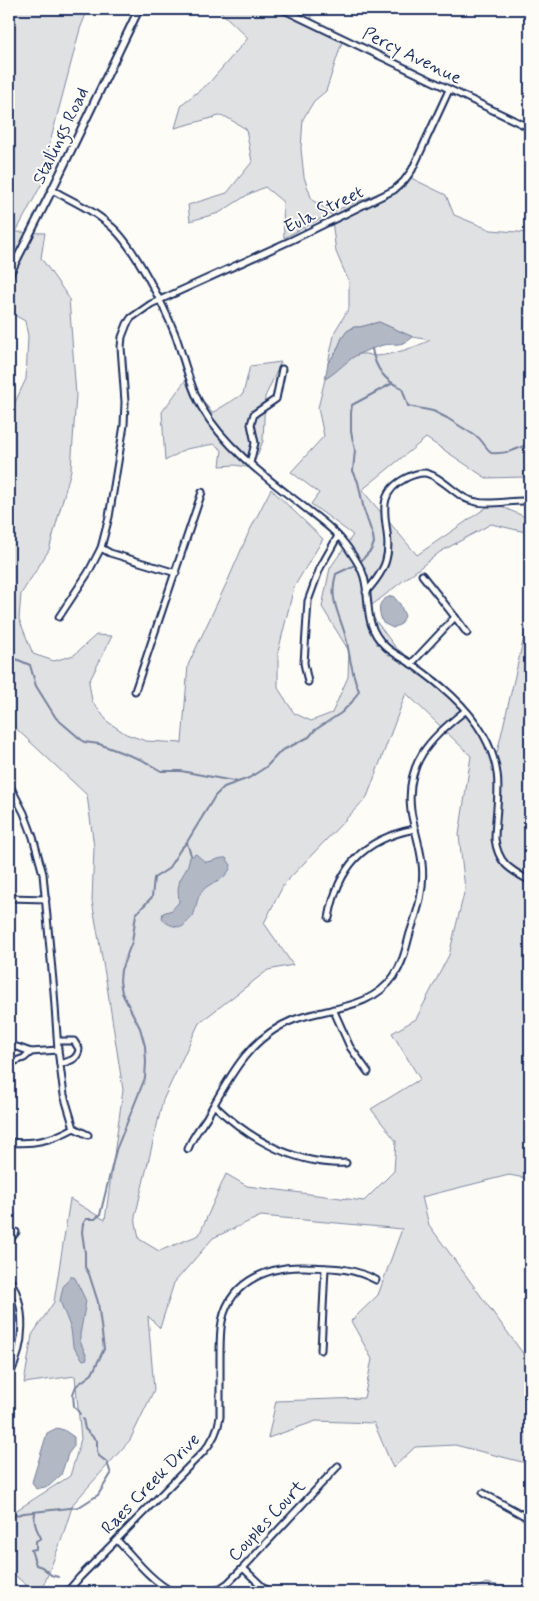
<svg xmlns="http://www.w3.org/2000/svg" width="539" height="1601" viewBox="0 0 539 1601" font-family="Mynerve,sans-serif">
<rect width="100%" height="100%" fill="#fdfcf7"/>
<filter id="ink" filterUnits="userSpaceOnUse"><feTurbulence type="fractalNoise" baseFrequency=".02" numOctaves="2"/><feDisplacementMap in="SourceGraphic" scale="10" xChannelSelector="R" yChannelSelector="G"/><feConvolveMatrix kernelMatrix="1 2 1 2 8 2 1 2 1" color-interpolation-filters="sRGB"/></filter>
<g filter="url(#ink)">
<g fill="#e0e1e3" stroke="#7e88a0" fill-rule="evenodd">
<path d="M9,9H88L80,29L48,150L54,161L16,232L45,233L41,258L69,298L76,395L71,470L49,550L21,594L19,619L33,654L54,661L74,655L96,635L112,636L89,682L92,701L108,722L126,734L146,741L182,743L188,665L229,578L248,534L271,489L323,539L294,587L278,652V688L294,713L311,721L332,713L348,677L349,651L322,607L330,568L353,535L311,504L319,493L291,472L324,436L318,408L325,379C336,373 349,355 361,354C366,353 372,356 377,356C391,355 417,347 430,340L413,337L379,322L360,327H354L347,331L342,338L336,352L328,363L335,331L349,308V282L336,252L331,213L284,238L283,202L265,187L249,194L219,213L190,221L188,205L227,193L252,162L246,129L226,117L219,116L175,128L182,104L209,83L248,38L218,9H310L314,27L342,42L326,91L314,101L303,119L301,149L304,177L312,200L331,212L389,189L405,175L446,195L454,215L491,230L530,233V480L525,477L486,478L426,438L362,490L417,555L493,503L530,519V533L491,524L440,552L367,609L396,648L444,683L469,714L497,753L530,611V1179L509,1175L422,1197L429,1225L530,1363V1464L455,1445L415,1447L393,1468L374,1423L316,1421L268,1438L276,1401L364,1398L372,1359L351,1321L378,1295L402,1229L261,1216L213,1238L174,1283L160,1328L148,1316L154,1390L130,1440L73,1504L61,1541L41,1592H34L9,1570V1515L70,1476L81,1439L75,1376L24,1383L32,1335L54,1302L70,1199L105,1220L123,1090L107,986L92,901L94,847L87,795L9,722V415L26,379L28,336L25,321L9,312ZM406,693L471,756L459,835L465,889L449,955L416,1019L392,1033L420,1079L371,1109L396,1141L394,1171L364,1201L247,1186L226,1174L199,1235L159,1251L139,1239L135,1217L163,1100L199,1023L268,970L293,965L264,923L284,884L367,797Z"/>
<polygon points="281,362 265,397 263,441 252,468 235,465 220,466 222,450 214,444 186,449 165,461 162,412 187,378 212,413 243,394 250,366"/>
<polygon points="486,1583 506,1587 524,1588 528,1592 467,1592"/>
</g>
<g fill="#b3b8c5" stroke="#76819c">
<path d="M379,322L413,337C402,347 396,343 383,345C376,347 368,350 361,353C347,359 338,372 325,379L328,363L336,352L342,338L347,331L354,327H360Z"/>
<path d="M393,596L400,604L405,616L401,624L393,628L383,623C378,611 376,599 393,596Z"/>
<path d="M196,854L205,862C213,862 220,857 226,858L231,865C228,880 213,880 203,890C196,898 197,907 193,916C190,920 186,923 182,927C174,927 164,924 162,917L163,913L172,910L179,902L178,889L180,880L187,868L190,857Z"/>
<polygon points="70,1277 74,1277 75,1278 86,1301 80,1335 80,1341 87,1357 87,1359 83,1360 73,1346 71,1329 60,1301 63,1287"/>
<polygon points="57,1428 64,1430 74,1437 74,1446 68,1454 61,1475 49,1486 36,1489 32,1482 47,1433"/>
</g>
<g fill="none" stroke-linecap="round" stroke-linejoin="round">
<g stroke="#76819c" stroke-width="2">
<path d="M372,349C375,367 384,381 402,388L408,406L433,411L447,418L479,438L491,453C508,454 515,450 530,443"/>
<polyline points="360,562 371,550 374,543 373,536 364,510 358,482 353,471 355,450 351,432 351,413 352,405 391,384"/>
<polyline points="9,656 30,665 36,686 56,718 84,742 99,744 142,760 161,771 181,771 238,782"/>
<polyline points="187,843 191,855"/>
<path d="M80,1414L74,1406L73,1394L76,1386L92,1374L104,1349L98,1302L89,1274L85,1267V1253L82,1232L83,1224L86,1219H95L100,1215L116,1150L145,1078L146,1062L145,1046L140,1028L122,993L120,981L121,970L132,942L136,914L152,897L154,878L168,869L180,850L187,842L215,796L224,787L249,778L266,767L281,751L309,737L315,730L341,713L352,702L359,691C352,675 350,659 347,642C341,615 328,602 336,574L353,566"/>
<path d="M35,1513C33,1523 37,1530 41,1538L36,1541V1549L31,1550L36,1565L42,1567L51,1575L58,1577"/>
<polyline points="9,1517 24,1513 79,1507 98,1495 111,1474 107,1462 99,1456 97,1451 97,1441 85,1429 83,1419"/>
</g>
<defs>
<g id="minor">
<polyline points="282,9 530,128"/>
<path d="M52,190C73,201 95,211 112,227C134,246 164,306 175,334C184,358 189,385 202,408C225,447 264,476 299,503C316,517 335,529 348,548C354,557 361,566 364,577C371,603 363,625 385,646C393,654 404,658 413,665C440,684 466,705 483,734C506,775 496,797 495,839C498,864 511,870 530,881"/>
<polyline points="250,463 255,443 251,424 254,414 276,399 282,369"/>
<polyline points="101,548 110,553 176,573"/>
<path d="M366,592C374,583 383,572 386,560C395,528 367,498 406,478C410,476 418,473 424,473C435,473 453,491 463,497C466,499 472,501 477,502C489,505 509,501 523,501"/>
<polyline points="59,617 88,573 101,548 109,517 124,425 125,402 121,347 122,337 127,324 131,318 151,304 292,240 394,190 404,181 412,170 449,90"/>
<polyline points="455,617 467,633"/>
<polyline points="411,664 455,617 422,575"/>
<polyline points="308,682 304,663 308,601 320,568 338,536"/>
<polyline points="135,691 202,492"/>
<polyline points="9,784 24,813 33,837 43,874 54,992 58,1050 64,1095 74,1128 88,1135"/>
<polyline points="9,898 46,899"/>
<path d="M329,918C338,867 363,839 415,829"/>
<polyline points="333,1009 350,1047 368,1072"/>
<path d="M58,1041H74L79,1049C78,1060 69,1061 60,1064"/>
<polyline points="9,1048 17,1047 31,1052 58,1050"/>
<polyline points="9,1059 13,1062 24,1058 31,1052"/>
<path d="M214,1105C244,1134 280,1156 322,1162C330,1163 338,1164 346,1163"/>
<path d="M9,1142C33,1145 52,1140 74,1128"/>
<path d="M188,1149C192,1137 200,1128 207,1117C229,1078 248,1038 293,1020C327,1007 371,1010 394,976C403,963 406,948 410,933C418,910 425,888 422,863C420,845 414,829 411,811C405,763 430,738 465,711"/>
<polyline points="9,1241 16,1232"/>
<path d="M9,1278C27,1307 25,1346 9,1376"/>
<polyline points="321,1350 325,1268"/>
<polyline points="483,1493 530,1519"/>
<path d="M117,1540C134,1558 151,1581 173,1592"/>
<polyline points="243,1568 268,1592"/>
<path d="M67,1592L80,1577L204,1451C213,1441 218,1430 220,1417C220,1398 220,1378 220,1359C220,1349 220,1338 221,1328C226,1284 264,1266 305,1267C332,1268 351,1267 376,1280"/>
<polyline points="214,1592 228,1583 243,1568 338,1466"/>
</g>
<polyline id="tertiary" points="9,275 52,190 139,9"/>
</defs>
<use href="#minor" stroke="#1b2f5e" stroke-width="9"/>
<use href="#tertiary" stroke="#1b2f5e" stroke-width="10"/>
<use href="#minor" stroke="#fdfcf7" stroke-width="5"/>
<use href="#tertiary" stroke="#fdfcf7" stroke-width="6"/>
</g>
</g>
<g text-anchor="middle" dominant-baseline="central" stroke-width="4" stroke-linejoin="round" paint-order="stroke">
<g font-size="18" fill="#1b2f5e" stroke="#fdfcf7">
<text transform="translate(412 56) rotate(26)">Percy Avenue</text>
<text transform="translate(61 136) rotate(-64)">Stallings Road</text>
<text transform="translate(324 210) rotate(-26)">Eula Street</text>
<text transform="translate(151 1484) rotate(-46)">Raes Creek Drive</text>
<text transform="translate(267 1521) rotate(-47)">Couples Court</text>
</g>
</g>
<rect width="539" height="1601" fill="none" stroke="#fdfcf7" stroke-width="30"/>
<rect x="15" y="15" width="509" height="1571" fill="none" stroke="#1b2f5e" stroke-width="2" filter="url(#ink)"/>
</svg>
